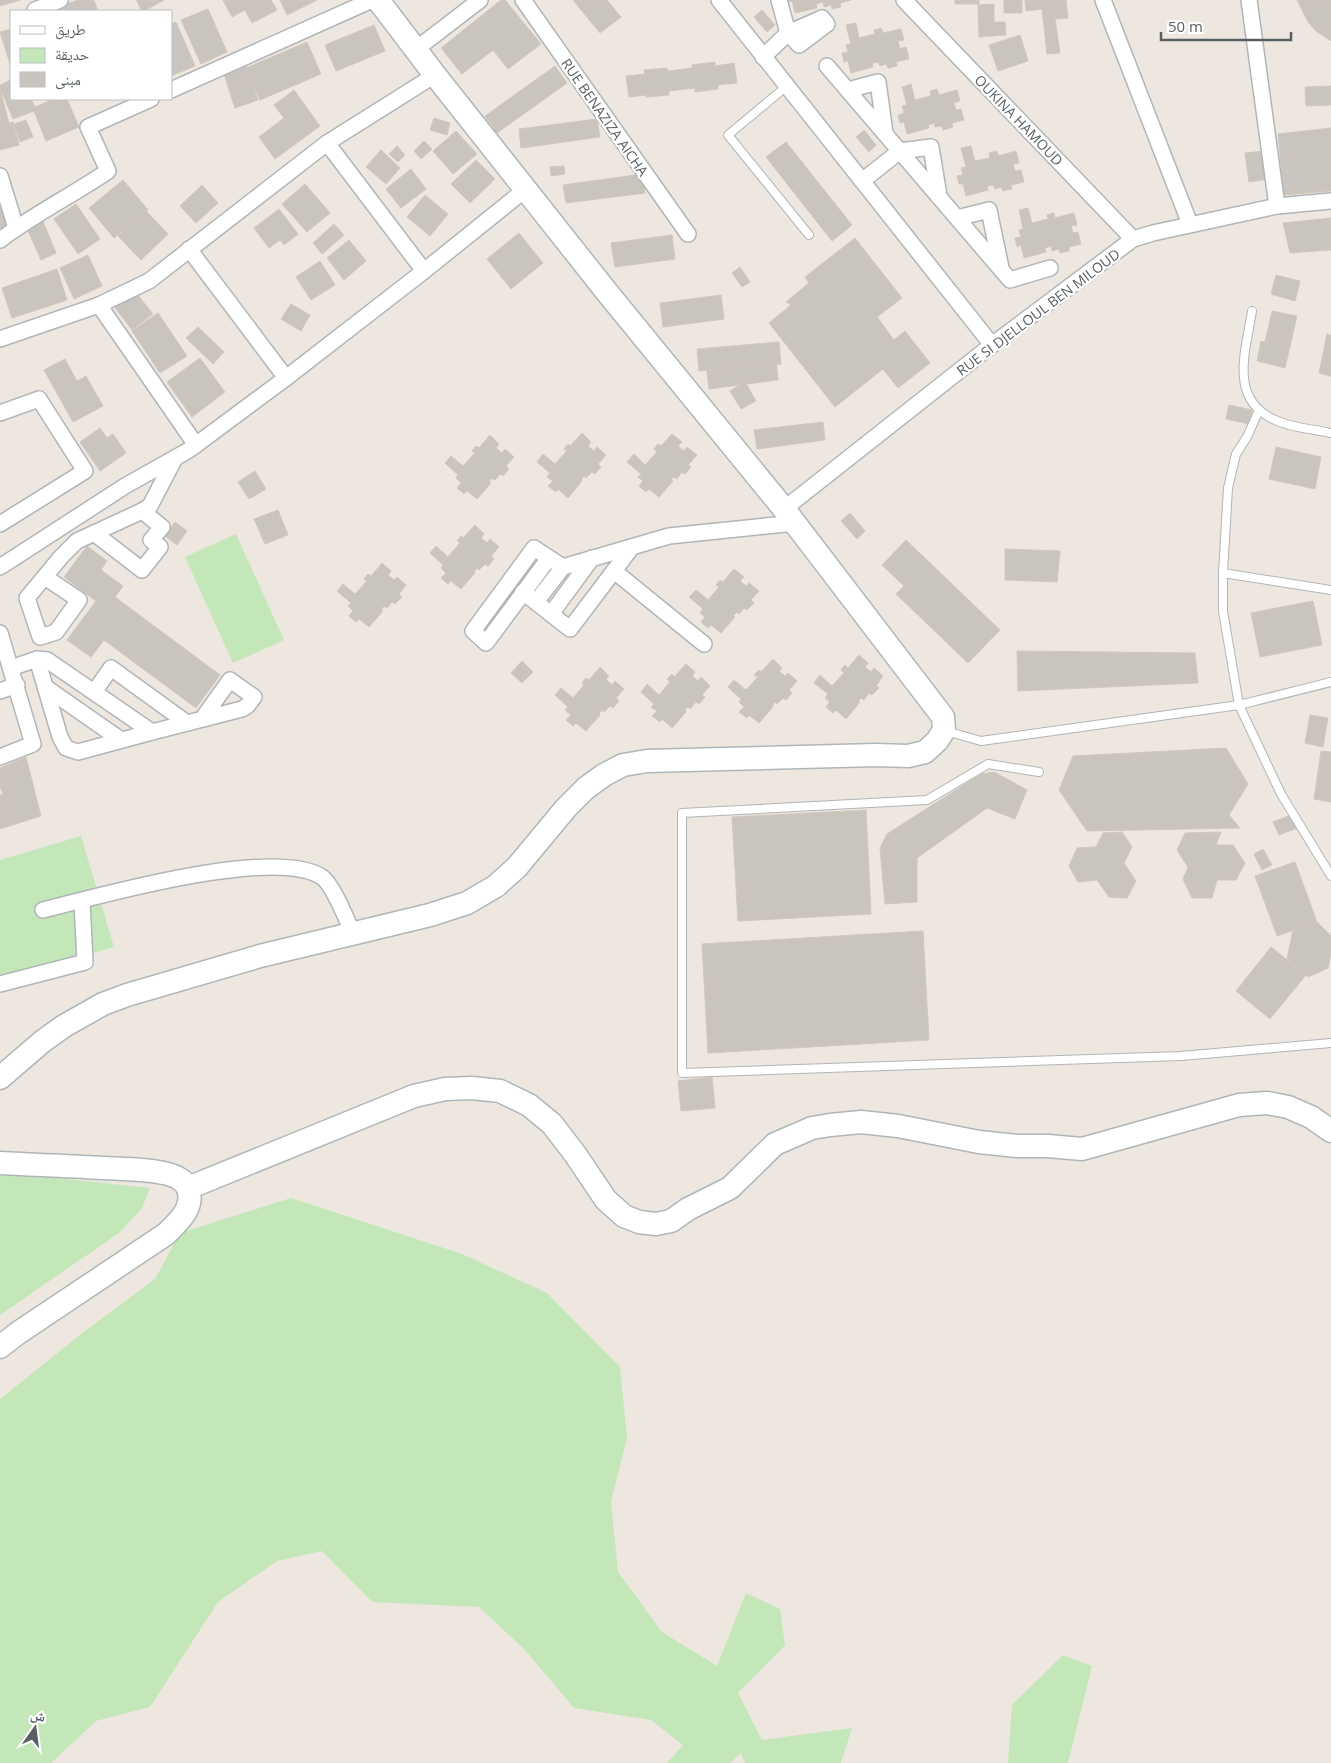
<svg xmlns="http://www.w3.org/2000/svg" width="1331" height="1763" viewBox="0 0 1331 1763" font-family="'Open Sans','Noto Naskh Arabic',sans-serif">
<rect width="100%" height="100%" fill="#ede7df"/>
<g fill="#c3e7b9">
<polygon points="236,534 284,640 233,663 185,557"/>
<polygon points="81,836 114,947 0,980 0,860"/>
<polygon points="0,1172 150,1188 142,1208 119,1233 0,1315"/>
<polygon points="291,1198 462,1254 547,1293 620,1367 627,1438 611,1501 618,1572 662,1632 717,1666 746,1593 780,1609 785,1645 738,1693 762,1740 852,1728 841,1763 745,1763 741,1753 730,1763 667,1763 683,1745 651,1720 574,1708 525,1650 479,1607 372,1602 322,1551 277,1561 218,1602 150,1707 96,1721 51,1763 0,1763 0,1399 81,1334 155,1279 180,1233"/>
<polygon points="1063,1655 1092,1666 1068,1763 1008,1763 1012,1705"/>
</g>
<g fill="#cac4be" stroke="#d2c7bd">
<polygon points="0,0 20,0 0,6"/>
<polygon points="78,0 94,0 98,11 47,11"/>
<polygon points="136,0 164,0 144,11 142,11"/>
<polygon points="223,0 271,0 277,10 252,23 245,10 232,17"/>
<polygon points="280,0 317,0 287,15"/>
<polygon points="501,0 505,0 541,44 508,69 493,50 462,74 441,48"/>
<polygon points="573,0 607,0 621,17 600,33"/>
<polygon points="788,0 851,0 840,3 841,7 832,9 831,5 824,7 823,2 816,4 817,8 795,13 792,1 789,2"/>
<rect x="955" y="0" width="24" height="4"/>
<rect x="1004" y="0" width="18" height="13"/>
<polygon points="1025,0 1066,0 1068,18 1055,19 1060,53 1047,54 1042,9 1026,11"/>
<polygon points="1297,0 1331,0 1331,41 1316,31 1308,22"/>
<polygon points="994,4 994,22 1005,22 1006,35 979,37 978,5"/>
<polygon points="208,9 227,52 201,64 181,20"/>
<polygon points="762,10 775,25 767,32 754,17"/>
<polygon points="176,22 195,66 171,76 171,24"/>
<polygon points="856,23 859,38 875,34 874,30 881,28 883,33 901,29 904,40 898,41 900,49 906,47 909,59 896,62 897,66 888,68 886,64 880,66 878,62 872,63 873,67 851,73 848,61 844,62 842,53 848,52 846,45 851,44 846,25"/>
<polygon points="374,25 385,51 336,71 325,45"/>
<polygon points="11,29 11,67 0,32"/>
<polygon points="1020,35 1028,61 998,71 989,45"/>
<polygon points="307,42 321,74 260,100 246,68"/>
<polygon points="715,62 715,66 734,63 737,83 718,85 718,89 695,92 695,88 669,91 669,95 646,97 646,95 629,97 626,76 645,74 644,70 667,68 668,71 692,68 692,65"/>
<polygon points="246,64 258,100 235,108 223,71"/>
<polygon points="555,66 567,83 497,133 485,116"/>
<polygon points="11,80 11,99 31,99 35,107 54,99 67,99 79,127 46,141 34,111 13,119 0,88 0,85"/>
<polygon points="911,84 915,100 931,96 930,91 937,89 939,95 957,90 960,101 954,103 956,110 961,109 964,120 952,123 953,127 943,130 942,126 935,127 934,123 928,125 929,128 907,134 904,122 900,123 898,115 904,113 902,106 907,105 902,87"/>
<polygon points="1331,86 1331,105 1306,106 1305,87"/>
<polygon points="0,89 9,123 13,122 19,145 0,150"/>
<polygon points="294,90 320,126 275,159 259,137 284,118 274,105"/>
<polygon points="434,118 450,123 447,135 430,130"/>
<polygon points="597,119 600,137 521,148 519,129"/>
<polygon points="26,120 33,137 20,142 14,124"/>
<polygon points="1331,128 1331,191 1284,195 1278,134"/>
<polygon points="864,130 876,145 869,152 856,137"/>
<polygon points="456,131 477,154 453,174 433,151"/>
<polygon points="424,141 432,149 421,159 414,151"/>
<polygon points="786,142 852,225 832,241 766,157"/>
<polygon points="397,146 405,155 398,162 389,154"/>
<polygon points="971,146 975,161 990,158 989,153 997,151 998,156 1016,151 1019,163 1013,164 1015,171 1021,170 1024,182 1011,185 1012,189 1003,191 1001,187 995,189 993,185 987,186 988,190 966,196 963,184 959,184 957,176 963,175 961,168 966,167 961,148"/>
<polygon points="381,150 400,168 386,184 366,167"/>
<polygon points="1265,151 1269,179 1249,182 1245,153"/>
<polygon points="476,160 495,179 470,203 451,184"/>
<polygon points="564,166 565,174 551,176 550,167"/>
<polygon points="411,169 426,189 401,208 386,189"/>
<polygon points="642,174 645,193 566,203 563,185"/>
<polygon points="123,180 148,210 114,238 89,208"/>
<polygon points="305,184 330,213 307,232 282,204"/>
<polygon points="202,185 218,203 196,223 180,206"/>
<polygon points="0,189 13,223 0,228"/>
<polygon points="425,195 448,214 430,236 407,217"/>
<polygon points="76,204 100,239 78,254 54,219"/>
<polygon points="1028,208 1032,223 1048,219 1047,215 1054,213 1055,218 1074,213 1077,225 1071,226 1073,233 1078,232 1081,244 1069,247 1069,251 1060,253 1059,249 1052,251 1051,246 1045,248 1046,252 1024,258 1021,245 1017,247 1015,238 1021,237 1019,230 1023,229 1019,210"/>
<polygon points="279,209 298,234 284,245 280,240 269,248 254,228"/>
<polygon points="145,210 168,234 141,260 118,236"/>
<polygon points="1331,218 1331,250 1290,253 1283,223"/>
<polygon points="42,219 56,253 41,260 26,226"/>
<polygon points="334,224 344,235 322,254 313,243"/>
<polygon points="519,233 543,263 511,289 487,259"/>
<polygon points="672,235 675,259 615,267 611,243"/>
<polygon points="855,238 902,298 877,317 894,340 905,331 930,363 898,388 883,369 835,407 769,323 791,305 786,302 809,283 805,277"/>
<polygon points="349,240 366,261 344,280 327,258"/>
<polygon points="88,255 102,286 74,299 60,268"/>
<polygon points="320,261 335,285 311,300 296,277"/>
<polygon points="740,267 750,282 742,287 732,273"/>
<polygon points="57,269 67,300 12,318 2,288"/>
<polygon points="1276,275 1300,281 1295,301 1271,294"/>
<polygon points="133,289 153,314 132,330 113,305"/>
<polygon points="721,295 724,319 663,327 660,303"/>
<polygon points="291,304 310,315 301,331 281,319"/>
<polygon points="1272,311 1297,316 1285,368 1257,361 1261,341 1265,342"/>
<polygon points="158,313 187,356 160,373 132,331"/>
<polygon points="198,327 224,352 213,364 186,338"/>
<polygon points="1327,334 1331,335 1331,376 1319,373"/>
<polygon points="779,342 781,364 699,371 697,349"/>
<polygon points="200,358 225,392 192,417 167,382"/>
<polygon points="65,359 77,381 86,376 103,406 73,422 44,370"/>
<polygon points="776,361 778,380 709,389 707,371"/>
<polygon points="745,382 756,401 741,409 730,391"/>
<polygon points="1229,405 1252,410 1249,424 1226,419"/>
<polygon points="823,422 825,440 757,449 754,430"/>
<polygon points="100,428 107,438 113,434 126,453 100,471 80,442"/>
<polygon points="582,433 591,442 588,446 594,451 597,447 606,455 598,464 601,467 595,474 592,472 586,478 584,476 581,480 582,481 568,498 558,489 556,492 548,486 553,481 547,477 550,473 537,462 543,454 555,464 567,451 564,449 568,444 570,446"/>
<polygon points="672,434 682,442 678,446 684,451 687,447 697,455 688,465 691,467 685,474 682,472 677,479 674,477 671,480 673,481 659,497 649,489 646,492 639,486 643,481 638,477 641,474 627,462 634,454 645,465 657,452 654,449 658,444 661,446"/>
<polygon points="490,435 499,444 496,448 502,453 505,449 514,457 506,466 509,469 503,476 500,474 495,480 492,478 489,482 491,483 477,499 467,491 464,494 457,488 461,483 456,478 458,475 445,463 451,456 463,466 475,453 472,451 476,446 479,448"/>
<polygon points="1276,447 1321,457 1315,489 1269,479"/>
<polygon points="255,471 266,489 249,499 238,482"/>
<polygon points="278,510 288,535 265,544 254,519"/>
<polygon points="850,513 865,531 857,539 841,521"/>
<polygon points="175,522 187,531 177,545 165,536"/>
<polygon points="475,525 484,534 481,538 487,543 490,539 499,547 491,556 494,559 488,566 485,564 479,570 477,568 474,572 475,573 461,589 451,581 448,584 441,578 446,573 441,568 443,565 430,553 436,546 448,557 460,543 457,541 461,536 463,538"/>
<polygon points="906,540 1000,630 968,663 896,594 904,586 882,565"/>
<polygon points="87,546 107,561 101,570 123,586 115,597 220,675 196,708 104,640 91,657 67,640 96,601 64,577"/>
<polygon points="1005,549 1060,551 1057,582 1005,580"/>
<polygon points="382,563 391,571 388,575 394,580 397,577 406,585 399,594 402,597 395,604 392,602 387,608 384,606 381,610 383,611 369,627 359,619 356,622 349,616 353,611 348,606 351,603 337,591 343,584 355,594 367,581 364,579 368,574 371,576"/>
<polygon points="734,569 744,577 740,581 746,586 749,583 759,591 751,600 754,603 747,610 744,608 739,614 737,612 733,616 735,617 721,633 711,625 708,628 701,622 705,617 700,613 703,609 689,597 696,590 708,600 719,587 716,585 720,580 723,582"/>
<polygon points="1313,601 1322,645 1260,657 1251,613"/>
<polygon points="1017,651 1195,653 1198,683 1018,691"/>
<polygon points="859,655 868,663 865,667 871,672 874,668 883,676 876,686 879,688 872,695 869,693 864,700 861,698 858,701 860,702 846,719 836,710 833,713 826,707 830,702 825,698 828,694 814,683 820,675 832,686 844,673 841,670 845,665 848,668"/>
<polygon points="773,659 782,668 779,671 785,676 788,673 797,681 789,690 792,693 786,700 783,698 777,704 775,702 772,706 773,707 759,723 749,715 747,718 739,712 744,707 739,702 741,699 728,687 734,680 746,690 758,677 754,675 759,670 761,672"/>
<polygon points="522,661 533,672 522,683 511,673"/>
<polygon points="686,664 695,672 692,676 698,681 701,677 710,686 702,695 705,697 699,704 696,702 690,709 688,707 685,710 686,712 672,728 662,719 660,722 652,716 657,711 651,707 654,704 641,692 647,684 659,695 670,682 667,679 672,674 674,677"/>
<polygon points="600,667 609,676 606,679 612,685 615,681 624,689 616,698 619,701 613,708 610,706 604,712 602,710 599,714 600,715 586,731 576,723 573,726 566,720 571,715 565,710 568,707 555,695 561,688 573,698 584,685 582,683 586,678 589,680"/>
<polygon points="1310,715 1328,718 1323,747 1305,743"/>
<polygon points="1226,748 1248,784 1229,815 1240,828 1087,831 1059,790 1073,756"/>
<polygon points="1321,751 1331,752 1331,802 1314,799"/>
<polygon points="26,757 41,816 0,829 0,795 3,794 0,787 0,768"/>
<polygon points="994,772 1027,790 1015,819 987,808 917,858 917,902 885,904 880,848 887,834 981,774"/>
<polygon points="866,810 871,914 738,921 732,817"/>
<polygon points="1291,815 1297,828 1279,835 1273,822"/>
<polygon points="1122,832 1132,847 1124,863 1136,881 1127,898 1109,897 1097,880 1078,882 1069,866 1077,848 1096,847 1103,833"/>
<polygon points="1221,832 1216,845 1233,845 1245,863 1236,880 1217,880 1212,898 1192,898 1183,879 1188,867 1177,850 1185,833"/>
<polygon points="1263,849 1272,865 1262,870 1254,854"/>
<polygon points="1295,862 1317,922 1277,936 1255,876"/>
<polygon points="1317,922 1331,936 1331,953 1328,968 1308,977 1287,959 1293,930"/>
<polygon points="923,931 929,1040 708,1053 702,944"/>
<polygon points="1271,947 1306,975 1270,1019 1236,991"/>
<polygon points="712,1077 715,1108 681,1111 678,1081"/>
</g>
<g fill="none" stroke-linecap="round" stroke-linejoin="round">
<defs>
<g id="lane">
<polyline points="787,86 728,135 809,235"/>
<path d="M1252,311C1246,351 1228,399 1275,420C1292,428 1313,429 1331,433"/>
<polyline points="1259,410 1247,437 1236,454 1228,488 1223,573 1223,611 1239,705 1281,794 1331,876"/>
<polyline points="1223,573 1331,590"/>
<polyline points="946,731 981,741 1239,705 1331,682"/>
<polyline points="1039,772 988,764 927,800 682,813 682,1073 1181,1056 1331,1043"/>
</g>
<g id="street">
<polyline points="523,0 688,234"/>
<polyline points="719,0 992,345"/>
<polyline points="904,0 1133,239"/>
<polyline points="1103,0 1190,224"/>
<polyline points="1249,0 1277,206"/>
<polyline points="35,10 60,0"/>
<polygon points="822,18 827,24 799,45 788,33"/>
<polyline points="415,50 480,0"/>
<polyline points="763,57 788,33 779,0"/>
<polyline points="827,66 1010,280 1050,268"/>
<polyline points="171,90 372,0"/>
<polyline points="848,90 878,82 885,133"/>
<polyline points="327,143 424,271"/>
<polyline points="0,176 16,228"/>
<polyline points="862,181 900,151 931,147 939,196"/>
<polyline points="957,218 989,210 1001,268"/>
<path d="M0,240C34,214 73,195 108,171L88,127L151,99"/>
<polyline points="189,249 286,378"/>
<polyline points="99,305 196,445"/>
<polyline points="0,339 99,305 149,281 327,143 435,75"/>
<polyline points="0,413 39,399 85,471 0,524"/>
<polyline points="784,509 992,345 1133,239 1153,233 1277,206 1331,201"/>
<polyline points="94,533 142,570 160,547 151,540 162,527 142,511"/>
<polyline points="549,558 486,643 473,631 534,548 563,567 669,536 795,523"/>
<polyline points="0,567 125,486 189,450 286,378 424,271 526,189"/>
<polyline points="614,571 704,644"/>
<polyline points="45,577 79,600 56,632 40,637 27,598 61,557 77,541 142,511 150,506 175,458"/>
<polyline points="523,592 570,629 632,547"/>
<polyline points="536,602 563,567"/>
<polyline points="551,614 592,558"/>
<polyline points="0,633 33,744 0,757"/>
<polyline points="37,659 60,737 66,748 78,752 152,732"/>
<polyline points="11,668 37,659 47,660 152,732 242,709 247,706 254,697 230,680 202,719"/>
<polyline points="45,687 121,740"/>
<polyline points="0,691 17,685"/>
<polyline points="94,692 111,668 187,723"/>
<path d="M43,910C100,896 274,846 322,877C333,885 347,920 353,934"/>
<polyline points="0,984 85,962 82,901"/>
</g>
<g id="secondary">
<polyline points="0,1078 43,1041 64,1026 103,1004 127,995 260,956 430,915 467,903 496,886 517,867 566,808 586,788 604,775 623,765 647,761 876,755 908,756 925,752 937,741 944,730 943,717 784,509 606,291 435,75 378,0"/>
<path d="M0,1163C34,1165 69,1166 103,1168C122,1169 154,1169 171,1175C178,1177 186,1182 188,1189C195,1208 178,1222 166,1234L18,1333L0,1347"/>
<polyline points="188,1188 414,1096 445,1089 472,1088 500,1091 529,1105 552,1124 575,1154 606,1200 624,1216 639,1222 656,1224 671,1221 688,1209 730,1188 775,1144 812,1128 830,1125 861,1122 898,1126 979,1142 1017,1146 1048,1146 1082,1149 1239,1105 1267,1103 1288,1107 1311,1117 1331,1131"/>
</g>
</defs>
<use href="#lane" stroke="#b1b5b9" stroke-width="10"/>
<use href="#street" stroke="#b1b5b9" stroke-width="18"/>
<use href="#secondary" stroke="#afb6b9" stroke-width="25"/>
<use href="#lane" stroke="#fff" stroke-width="8"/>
<use href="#street" stroke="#fff" stroke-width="15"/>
<use href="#secondary" stroke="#fff" stroke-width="22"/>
</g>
<g text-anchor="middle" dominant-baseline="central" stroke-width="4.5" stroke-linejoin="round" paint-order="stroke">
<g font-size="14" fill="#585f62" stroke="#fff">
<text transform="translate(605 117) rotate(55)">RUE BENAZIZA AICHA</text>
<text transform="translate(1019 120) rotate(46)">OUKINA HAMOUD</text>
<text transform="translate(1038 312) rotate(-37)">RUE SI DJELLOUL BEN MILOUD</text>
</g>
</g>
<rect x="10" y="10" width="162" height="90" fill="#ffffff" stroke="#bcbfc0"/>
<rect x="20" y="26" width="25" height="8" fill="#ffffff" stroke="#bcbfc0"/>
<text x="55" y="35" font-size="15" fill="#585f62">طريق</text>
<rect x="20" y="48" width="25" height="15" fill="#c3e7b9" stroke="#bcbfc0"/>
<text x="55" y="60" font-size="15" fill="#585f62">حديقة</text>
<rect x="20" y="72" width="25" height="15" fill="#cac4be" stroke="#bcbfc0"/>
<text x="55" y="85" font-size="15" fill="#585f62">مبنى</text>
<g transform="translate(35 1728) rotate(14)" stroke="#ffffff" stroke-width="4" paint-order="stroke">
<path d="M0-4L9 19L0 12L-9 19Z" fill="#585f62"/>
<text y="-8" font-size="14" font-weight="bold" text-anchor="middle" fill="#585f62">ش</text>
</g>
<path d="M1161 32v8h130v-8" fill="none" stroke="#585f62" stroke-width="2.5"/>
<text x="1168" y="32" font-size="15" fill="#585f62" stroke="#ffffff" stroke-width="4" paint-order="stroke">50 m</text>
</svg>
